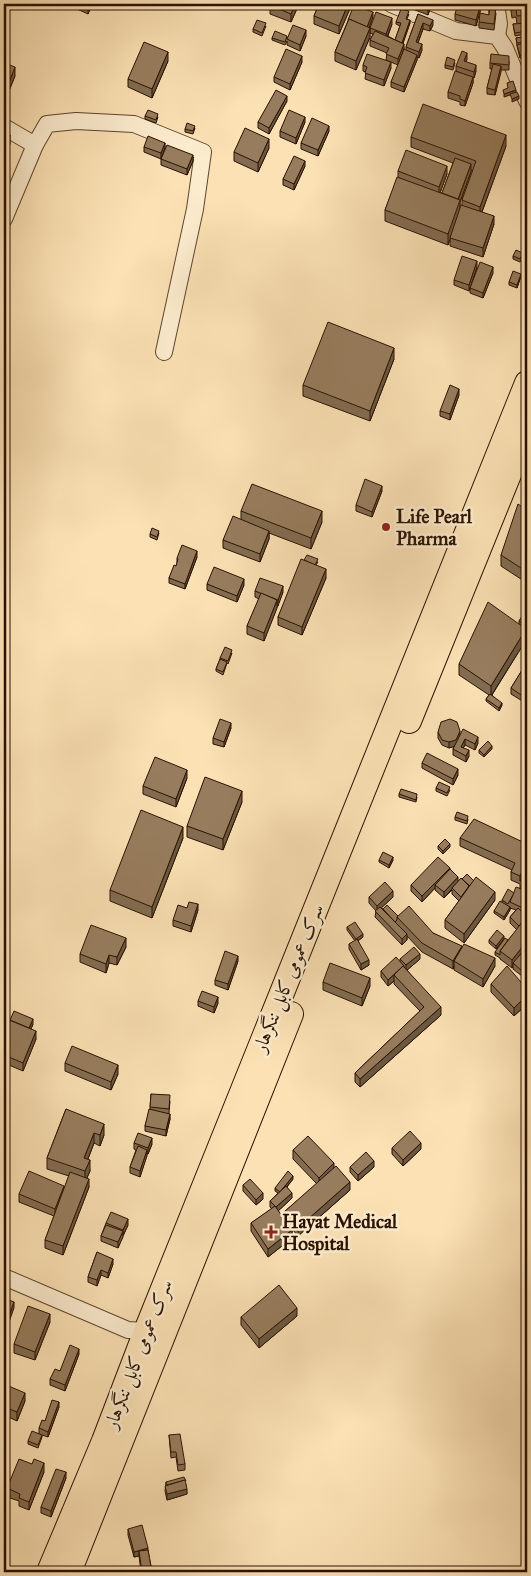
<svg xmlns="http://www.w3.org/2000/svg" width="531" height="1576" viewBox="0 0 531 1576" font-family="'IM FELL Great Primer',Amiri,serif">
<rect width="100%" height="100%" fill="#fbe1b4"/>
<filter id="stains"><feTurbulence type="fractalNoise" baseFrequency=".004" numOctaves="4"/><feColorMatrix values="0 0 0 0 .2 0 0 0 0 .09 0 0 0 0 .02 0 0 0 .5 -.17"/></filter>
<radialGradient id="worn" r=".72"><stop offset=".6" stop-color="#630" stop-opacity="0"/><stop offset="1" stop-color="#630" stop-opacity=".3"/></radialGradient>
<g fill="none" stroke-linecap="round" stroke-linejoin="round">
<defs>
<g id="minor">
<polyline points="391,4 456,31 497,36 505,48 527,101"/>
<polyline points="496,4 499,24 497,36"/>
<polyline points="4,127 35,145 47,124 76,121 134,124 203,152 195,209 164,352"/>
<polyline points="4,219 35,145"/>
<polyline points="4,1277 128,1330 146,1331"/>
</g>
<g id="highway">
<polyline points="409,721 527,430"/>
<polyline points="49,1572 104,1441 146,1331 527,383"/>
<polyline points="69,1572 291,1014"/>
</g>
</defs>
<use href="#minor" stroke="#5e452d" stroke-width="18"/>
<use href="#highway" stroke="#2a1100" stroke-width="26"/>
<use href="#minor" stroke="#fcecce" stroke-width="16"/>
<use href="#highway" stroke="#fbe1b4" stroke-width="24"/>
</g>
<g fill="#826c51" stroke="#2a1100" fill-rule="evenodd">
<polygon points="66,4 92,4 88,14"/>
<polygon points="299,4 291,22 270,14 270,5"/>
<polygon points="319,4 352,4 339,34 314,24 314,16"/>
<polygon points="355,4 364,4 363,8 373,17 369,28 370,37 356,70 335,61 335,52"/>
<polygon points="384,4 392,4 390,9 384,7"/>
<polygon points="410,4 431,4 431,6 428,15 410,8"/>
<polygon points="437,4 446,4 445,7"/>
<polygon points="481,4 481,8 476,26 455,20 455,14"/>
<polygon points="510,4 527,4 527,34 515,36 513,24 517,24 516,17 512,18"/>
<polygon points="496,13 494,30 479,28 479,22 489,15"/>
<polygon points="409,14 407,19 410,23 403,43 404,49 398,65 386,60 387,53 370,46 370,40 373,34 370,33 370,28 392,24 388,36 395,40 400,26 396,24 396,22"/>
<polygon points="418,14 433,25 430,31 423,29 418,43 422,50 419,58 417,57 417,60 404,92 391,87 391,82 406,50 406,47"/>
<polygon points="266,26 262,36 253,32 253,29"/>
<polygon points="306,36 300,51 287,45 287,41 285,45 272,40 272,38 287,38"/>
<polygon points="523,37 527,56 520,58 517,46 516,38"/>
<polygon points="467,59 466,62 476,71 474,78 473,77 473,83 465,106 460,105 460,102 448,98 448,92 463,74 456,71 456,66"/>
<polygon points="168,61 152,98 128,87 128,79"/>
<polygon points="509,61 509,70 501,70 495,95 487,94 487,88 492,69 490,69 490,63"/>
<polygon points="302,62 290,90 274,82 274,77"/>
<polygon points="4,63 15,76 6,98 4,97"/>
<polygon points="455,63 453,70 445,68 445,65"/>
<polygon points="363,65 391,68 384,86 365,79 366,72 363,71"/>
<polygon points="287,101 269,134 258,128 258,122"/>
<polygon points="145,116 158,117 156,123 145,119"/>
<polygon points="305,122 296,144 280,137 280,131"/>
<polygon points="195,128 193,134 185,132 185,129"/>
<polygon points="329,131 318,156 301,149 301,143"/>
<path d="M411,137L506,146L482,212L494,224L483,257L450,246V239L448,245L385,221V210L398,177V171L447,174L440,193H442L453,163L411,147ZM471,170L473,171L462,200V205L460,208V202L471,172Z"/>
<polygon points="165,143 161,159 144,152 144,147"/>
<polygon points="269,148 258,172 234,161 234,152"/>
<polygon points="161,159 193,161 187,175 161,165"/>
<polygon points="305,166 294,190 283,185 283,179"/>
<polygon points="513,256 523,256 520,262 513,259"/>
<polygon points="477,267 469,291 454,285 454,280"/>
<polygon points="493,273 483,298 470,293 470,288"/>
<polygon points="521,276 517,288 509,285 509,282"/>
<polygon points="394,359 370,421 303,396 303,385"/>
<polygon points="459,395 450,420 440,416 440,411"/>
<polygon points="382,491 372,517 356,511 356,505"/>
<polygon points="527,510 527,583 501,566 501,555"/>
<polygon points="241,511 322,522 311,549 269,533 269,539 260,562 223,548 223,540 241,520"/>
<polygon points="159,533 157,540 150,537 150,534"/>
<polygon points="197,557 185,589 169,583 169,578 177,564 177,558"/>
<polygon points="304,560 318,562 316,565 326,578 302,635 278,625 278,617"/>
<polygon points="207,584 244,585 237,602 207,590"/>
<polygon points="255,591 283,592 264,641 247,634 247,626 259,599 255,597"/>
<polygon points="527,609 527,637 526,636 526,640 492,695 502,705 499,711 486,701 486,699 489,695 459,675 459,664 519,624 519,621"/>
<polygon points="232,653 228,664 227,663 223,675 216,671 216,669 220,659 220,658"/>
<polygon points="524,667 524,702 511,694 511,688"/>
<polygon points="231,728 224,747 213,744 213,738"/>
<polygon points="438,732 460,735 478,743 475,750 465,745 463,748 469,756 466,762 453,755 453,749 454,746 449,748 442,745 438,738"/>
<polygon points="492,749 484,757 479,753 479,750"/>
<polygon points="422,763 458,775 453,785 422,768"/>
<polygon points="187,778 176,807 143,794 143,786"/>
<polygon points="436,788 450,790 447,796 436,791"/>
<polygon points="399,794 417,797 416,802 399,797"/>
<polygon points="242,802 223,850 187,837 187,826"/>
<polygon points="455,817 468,819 467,824 455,820"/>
<polygon points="183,838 152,918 110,901 110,890"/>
<polygon points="460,838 527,844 527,915 524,914 526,950 527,951 527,970 522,976 513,969 513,967 512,968 500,959 500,958 495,955 495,952 508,940 517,930 510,923 510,917 516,910 510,908 510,910 504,920 494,913 494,911 502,902 502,900 514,893 520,888 520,884 511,880 511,872 512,870 460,846"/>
<polygon points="438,846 450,847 443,854 438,849"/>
<polygon points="379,860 393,860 389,868 379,862"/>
<polygon points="450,869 458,881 495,900 464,943 445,928 445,920 459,901 452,894 452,890 444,898 435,890 435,888 422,902 411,891 411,885"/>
<polygon points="369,897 393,897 381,908 383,909 398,916 433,933 495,966 483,987 454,970 454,966 453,969 422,952 407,936 407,940 402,945 375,917 376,911 369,903"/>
<polygon points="187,908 198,910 191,932 173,926 173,920"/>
<polygon points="347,927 363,937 358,941 369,965 361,970 349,949 349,944 355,941 347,930"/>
<polygon points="504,939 496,949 489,943 489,940"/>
<polygon points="126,947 117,965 109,963 106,973 80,962 80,954"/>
<polygon points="400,959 420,959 407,970 441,1015 360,1087 355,1082 355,1073 420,1011 394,984 394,981 388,986 381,977 381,971 400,962"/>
<polygon points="238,961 228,990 215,985 215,980"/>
<polygon points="323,982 370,986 362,1006 323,990"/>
<polygon points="491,984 527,989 527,1004 514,1016 491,992"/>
<polygon points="198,1001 218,1003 214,1013 198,1006"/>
<polygon points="4,1018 10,1020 33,1024 31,1029 36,1039 23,1071 4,1063"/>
<polygon points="65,1063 118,1074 111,1090 65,1071"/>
<polygon points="151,1094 170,1101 169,1113 170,1119 166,1136 145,1131 145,1126 150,1109"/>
<polygon points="66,1109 104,1135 100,1146 94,1143 88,1159 90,1171 87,1178 89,1187 63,1255 45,1248 45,1240 54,1216 19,1202 19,1194 64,1189 69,1176 47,1169 47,1158"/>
<polygon points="134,1143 152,1144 148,1154 147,1154 140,1177 130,1173 130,1167 136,1150 134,1149"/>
<polygon points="392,1148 421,1149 403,1166 392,1154"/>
<polygon points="293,1150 334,1168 350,1190 298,1236 292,1229 292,1238 268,1257 251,1231 251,1223 272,1209 270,1207 270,1201 278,1193 275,1191 275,1188 293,1179 287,1187 292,1198 278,1211 284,1219 284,1212 317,1184 293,1159"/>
<polygon points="350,1167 374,1167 358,1181 350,1172"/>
<polygon points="243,1185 263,1199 256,1205 243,1191"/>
<polygon points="106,1223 128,1225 123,1236 123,1235 118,1248 101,1241 101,1236"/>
<polygon points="97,1252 113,1264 108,1278 101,1275 97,1286 88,1282 88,1277"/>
<polygon points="297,1316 259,1348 241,1325 241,1317"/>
<polygon points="50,1322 35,1360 14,1353 14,1344"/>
<polygon points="79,1354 65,1391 50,1385 50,1379"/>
<polygon points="4,1384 25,1401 17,1421 4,1415"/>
<polygon points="59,1407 48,1437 42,1435 42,1437 38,1448 28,1444 28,1441 39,1433 39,1428 45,1421"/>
<polygon points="169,1435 185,1464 185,1470 178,1471 176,1457 171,1458"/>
<polygon points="44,1472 29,1510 19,1506 19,1501 7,1497 7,1488"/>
<polygon points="66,1478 51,1517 41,1513 41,1507"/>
<polygon points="166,1482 186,1484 187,1494 167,1500 165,1491"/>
<polygon points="128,1529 148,1550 152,1572 141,1572 139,1556 134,1557 128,1535"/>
</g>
<g fill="#6a5842" stroke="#2a1100">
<polygon points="88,4 92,4 88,14"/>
<polygon points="295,4 299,4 291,22 291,14"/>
<polygon points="348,4 352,4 339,34 339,26"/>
<polygon points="430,4 431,4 431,6 428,15 428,9"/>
<polygon points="481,4 481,8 476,26 476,20"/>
<polygon points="373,12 373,17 367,33 367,27"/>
<polygon points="392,18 392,24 386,39 386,34"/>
<polygon points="410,20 410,23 402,46 402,43"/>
<polygon points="433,20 433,25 430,31 430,26"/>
<polygon points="423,23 423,29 416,48 416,42"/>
<polygon points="370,28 370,37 356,70 356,61"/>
<polygon points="306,30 306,36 300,51 300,45"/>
<polygon points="404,44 404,49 398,65 398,59"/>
<polygon points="422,44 422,50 419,58 419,52"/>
<polygon points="168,52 168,61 152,98 152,89"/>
<polygon points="467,53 467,59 464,67 464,61"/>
<polygon points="527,54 527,56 520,58 520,55"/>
<polygon points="417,55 417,60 404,92 404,87"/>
<polygon points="302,56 302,62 290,90 290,84"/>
<polygon points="391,62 391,68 384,86 384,80"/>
<polygon points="476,65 476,71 474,78 474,72"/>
<polygon points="501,66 501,72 495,95 495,90"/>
<polygon points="15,67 15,76 6,98 6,90"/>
<polygon points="473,77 473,83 465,106 465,101"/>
<polygon points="516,90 516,93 504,97 504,94"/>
<polygon points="287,96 287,101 269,134 269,128"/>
<polygon points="519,96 519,99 512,102 512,99"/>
<polygon points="305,117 305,122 296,144 296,138"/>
<polygon points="329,126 329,131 318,156 318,150"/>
<polygon points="10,135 10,144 4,160 4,152"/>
<polygon points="506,135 506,146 480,217 480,207"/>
<polygon points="269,139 269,148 258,172 258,163"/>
<polygon points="165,143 165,148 161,159 161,153"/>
<polygon points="193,155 193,161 187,175 187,169"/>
<polygon points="305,161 305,166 294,190 294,184"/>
<polygon points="471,164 471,172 460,202 460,211 448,245 448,234 458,200"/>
<polygon points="447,166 447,174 439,195 439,187"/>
<polygon points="494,216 494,224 483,257 483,248"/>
<polygon points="477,261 477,267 469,291 469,285"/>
<polygon points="493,267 493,273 483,298 483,293"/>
<polygon points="521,274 521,276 517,288 517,285"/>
<polygon points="394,348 394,359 370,421 370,411"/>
<polygon points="459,389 459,395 450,420 450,414"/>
<polygon points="382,486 382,491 372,517 372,512"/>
<polygon points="322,511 322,522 311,549 311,538"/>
<polygon points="269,531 269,539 260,562 260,554"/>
<polygon points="197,551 197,557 185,589 185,584"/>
<polygon points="326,569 326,578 302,635 302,627"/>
<polygon points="244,579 244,585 237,602 237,596"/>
<polygon points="283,586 283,592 278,606 278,600"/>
<polygon points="277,600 277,608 264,641 264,633"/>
<polygon points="526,629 526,640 491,696 491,686"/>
<polygon points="527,692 527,698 524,702 524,697"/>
<polygon points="502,703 502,705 499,711 499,708"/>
<polygon points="231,723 231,728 224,747 224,742"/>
<polygon points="460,731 460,737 456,746 449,748 449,742"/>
<polygon points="478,737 478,743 475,750 475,744"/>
<polygon points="465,739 465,745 461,752 461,747"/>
<polygon points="492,746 492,749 484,757 484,755"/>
<polygon points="469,750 469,756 466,762 466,756"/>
<polygon points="458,769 458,775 453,785 453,779"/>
<polygon points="187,770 187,778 176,807 176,799"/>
<polygon points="242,791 242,802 223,850 223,839"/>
<polygon points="183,827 183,838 152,918 152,907"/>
<polygon points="450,844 450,847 443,854 443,851"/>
<polygon points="393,857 393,860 389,868 389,865"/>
<polygon points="527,861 527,870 520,881 520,876"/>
<polygon points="450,868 450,873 435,885 435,888 422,902 422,896"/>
<polygon points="458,877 458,882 444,898 444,892"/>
<polygon points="393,891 393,897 377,912 377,906"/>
<polygon points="495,892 495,900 464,943 464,934"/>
<polygon points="198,904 198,910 191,932 191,926"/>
<polygon points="510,907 510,910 504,920 504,917"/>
<polygon points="363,934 363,937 356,942 356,939"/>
<polygon points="407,934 407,940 402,945 402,939"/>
<polygon points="504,936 504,939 496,949 496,946"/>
<polygon points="126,938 126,947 117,965 117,957"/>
<polygon points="527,941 527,949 515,965 513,963 513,967 512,968 512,960"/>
<polygon points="462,946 462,954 454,961 454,966 453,969 453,961"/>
<polygon points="420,954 420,959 406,971 406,965"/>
<polygon points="109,955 109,963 106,973 106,964"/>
<polygon points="238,956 238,961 228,990 228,984"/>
<polygon points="495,958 495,966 483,987 483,979"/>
<polygon points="369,960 369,965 361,970 361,964"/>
<polygon points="527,964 527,970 522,976 522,971"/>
<polygon points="404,966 404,972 394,975 394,981 388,986 388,980"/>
<polygon points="370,978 370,986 362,1006 362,998"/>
<polygon points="527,995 527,1004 514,1016 514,1008"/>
<polygon points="218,997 218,1003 214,1013 214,1007"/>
<polygon points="441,1007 441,1015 360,1087 360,1079"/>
<polygon points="33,1019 33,1024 29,1034 29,1029"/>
<polygon points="36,1031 36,1039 23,1071 23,1063"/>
<polygon points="118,1065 118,1074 111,1090 111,1082"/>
<polygon points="170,1114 170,1119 166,1136 166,1130"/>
<polygon points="104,1124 104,1135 100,1146 100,1135"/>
<polygon points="94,1133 94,1143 84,1169 84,1158"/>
<polygon points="152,1138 152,1144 148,1154 148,1148"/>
<polygon points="421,1143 421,1149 403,1166 403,1160"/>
<polygon points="147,1150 147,1156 140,1177 140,1171"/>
<polygon points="90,1160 90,1171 85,1182 85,1171"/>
<polygon points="374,1161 374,1167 358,1181 358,1175"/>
<polygon points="334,1163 334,1171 319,1186 319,1178"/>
<polygon points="293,1176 293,1179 280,1195 280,1192"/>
<polygon points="89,1179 89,1187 63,1255 63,1246"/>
<polygon points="350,1182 350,1190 298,1236 298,1228"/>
<polygon points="64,1186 64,1194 55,1217 55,1209"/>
<polygon points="263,1193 263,1199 256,1205 256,1200"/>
<polygon points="292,1193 292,1198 276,1213 276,1207"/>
<polygon points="128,1219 128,1225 123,1236 123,1230"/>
<polygon points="292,1230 292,1238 268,1257 268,1249"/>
<polygon points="123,1231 123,1237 118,1248 118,1242"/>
<polygon points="113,1259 113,1264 108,1278 108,1273"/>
<polygon points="101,1270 101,1275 97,1286 97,1280"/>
<polygon points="14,1302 14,1308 4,1336 4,1330"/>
<polygon points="297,1308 297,1316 259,1348 259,1339"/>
<polygon points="50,1314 50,1322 35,1360 35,1352"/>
<polygon points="79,1349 79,1354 65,1391 65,1385"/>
<polygon points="25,1393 25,1401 17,1421 17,1412"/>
<polygon points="59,1402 59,1407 48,1437 48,1432"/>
<polygon points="44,1463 44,1472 29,1510 29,1502"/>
<polygon points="66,1472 66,1478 51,1517 51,1511"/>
<polygon points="187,1489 187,1494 167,1500 167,1494"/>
<polygon points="8,1500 8,1508 4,1520 4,1511"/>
<polygon points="148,1548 148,1553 139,1551 139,1556 134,1557 134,1552"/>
</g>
<g fill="#977d5e" stroke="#2a1100">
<polygon points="271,4 295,4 291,14 270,5"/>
<polygon points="319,4 348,4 339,26 314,16"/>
<polygon points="384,4 391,4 390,6"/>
<polygon points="414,4 430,4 428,9"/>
<polygon points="458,4 481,4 476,20 455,14"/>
<polygon points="511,4 527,4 527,15 517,16 516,9 512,10"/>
<polygon points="354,5 373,12 367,27 349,19 348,20"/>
<polygon points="490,7 496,7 494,24 479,22 480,13 489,15"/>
<polygon points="401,9 409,11 406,19 410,20 402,43 395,40 401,23 396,22"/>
<polygon points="376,12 392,18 386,34 370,28"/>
<polygon points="418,14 433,20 430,26 423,23 416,42 422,44 419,52 406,47"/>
<polygon points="349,19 370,28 356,61 335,52"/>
<polygon points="257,20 266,23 262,33 253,29"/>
<polygon points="527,23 527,31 515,33 513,24"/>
<polygon points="293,25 306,30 300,45 287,39"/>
<polygon points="275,31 287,36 285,42 272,38"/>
<polygon points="375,31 404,44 398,59 386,54 389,48 370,40"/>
<polygon points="523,37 524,42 517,43 516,38"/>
<polygon points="144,42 168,52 152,89 128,79"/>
<polygon points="524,43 527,54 520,55 517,45"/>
<polygon points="286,49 302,56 290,84 274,77"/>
<polygon points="404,49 417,55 404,87 391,82"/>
<polygon points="462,51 467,53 464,61 476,65 474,72 456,66"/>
<polygon points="367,54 391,62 384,80 365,73 367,67 363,65"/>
<polygon points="491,54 509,56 509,65 490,63"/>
<polygon points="447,57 455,60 453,67 445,65"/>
<polygon points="4,63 15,67 6,90 4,89"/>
<polygon points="493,64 501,66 495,90 487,88"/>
<polygon points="455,71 473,77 465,101 460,99 460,96 448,92"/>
<polygon points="513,81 516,90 504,94 503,90 508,88 507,83"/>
<polygon points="276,90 287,96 269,128 258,122"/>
<polygon points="517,92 519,96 512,99 510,94"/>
<polygon points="423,104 506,135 480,207 462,200 476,161 411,137"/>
<polygon points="148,110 158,114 156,120 145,116"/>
<polygon points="289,110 305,117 296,138 280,131"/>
<polygon points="312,118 329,126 318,150 301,143"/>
<polygon points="187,123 195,126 193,131 185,129"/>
<polygon points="245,128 269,139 258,163 234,152"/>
<polygon points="4,133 10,135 4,152"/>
<polygon points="148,136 165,143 161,153 144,147"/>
<polygon points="167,145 193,155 187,169 161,159"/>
<polygon points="406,150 447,166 439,187 398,171"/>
<polygon points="294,156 305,161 294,184 283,179"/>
<polygon points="455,158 471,164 458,199 442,193"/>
<polygon points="397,177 460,200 448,234 385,210"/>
<polygon points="461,205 494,216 483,248 450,238"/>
<polygon points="516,250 523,253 520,259 513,256"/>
<polygon points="462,256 477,261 469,285 454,280"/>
<polygon points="480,262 493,267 483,293 470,288"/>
<polygon points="513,271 521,274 517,285 509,282"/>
<polygon points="328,322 394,348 370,411 303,385"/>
<polygon points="450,385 459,389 450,414 440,411"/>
<polygon points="365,479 382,486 372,512 356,505"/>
<polygon points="252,484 322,511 311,538 241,511"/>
<polygon points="518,504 527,510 527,572 501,555"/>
<polygon points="233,516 269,531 260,554 223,540"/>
<polygon points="152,528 159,531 157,537 150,534"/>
<polygon points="182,545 197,551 185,584 169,578 174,565 176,566 178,559 177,558"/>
<polygon points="307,555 318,559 315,565 304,560"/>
<polygon points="301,559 326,569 302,627 278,617"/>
<polygon points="214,567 244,579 237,596 207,584"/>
<polygon points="260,578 283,586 278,600 255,591"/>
<polygon points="261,593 277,600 264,633 247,626"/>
<polygon points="488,602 526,629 491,686 459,664"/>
<polygon points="527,609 527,626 519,621"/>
<polygon points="225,647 232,650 228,661 220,658"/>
<polygon points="220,659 227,662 223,672 216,669"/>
<polygon points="524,667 527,669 527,692 524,697 511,688"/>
<polygon points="490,694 502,703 499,708 486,699"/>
<polygon points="220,719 231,723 224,742 213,738"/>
<polygon points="450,719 457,722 460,731 456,740 449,742 442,740 438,732 441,722"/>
<polygon points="463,729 478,737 475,744 465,739 461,747 469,750 466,756 453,749"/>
<polygon points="488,741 492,746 484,755 479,750"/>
<polygon points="427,753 458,769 453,779 422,763"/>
<polygon points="155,757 187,770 176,799 143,786"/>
<polygon points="205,777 242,791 223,839 187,826"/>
<polygon points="439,782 450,787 447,793 436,788"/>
<polygon points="401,789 417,794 416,800 399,794"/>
<polygon points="141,810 183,827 152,907 110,890"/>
<polygon points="457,812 468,816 467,821 455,817"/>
<polygon points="474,819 527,844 527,861 520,876 511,872 515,863 460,838"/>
<polygon points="445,839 450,844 443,851 438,846"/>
<polygon points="383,852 393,857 389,865 379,860"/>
<polygon points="438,857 450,868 422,896 411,885"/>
<polygon points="527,865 527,885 520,881"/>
<polygon points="450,869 458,877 444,892 435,885"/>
<polygon points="467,874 474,881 470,886 462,879"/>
<polygon points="476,877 495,892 464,934 445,920"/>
<polygon points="461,878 469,886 461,897 452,888"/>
<polygon points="385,882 393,891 377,906 369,897"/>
<polygon points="516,887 527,891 527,910 510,902"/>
<polygon points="508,889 514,893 508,904 502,900"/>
<polygon points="500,901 510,907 504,917 494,911"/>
<polygon points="189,902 198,904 191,926 173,920 178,905 187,908"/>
<polygon points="387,905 398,916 397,917 397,920 395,922 383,909"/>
<polygon points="409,906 433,933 462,946 453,961 422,943 397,917"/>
<polygon points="380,907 407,934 402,939 375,911"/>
<polygon points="518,908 527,917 519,926 510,917"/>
<polygon points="526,917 527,918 527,941 512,960 500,951"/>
<polygon points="355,922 363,934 356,939 347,927"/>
<polygon points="91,925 126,938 117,957 109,955 106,964 80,954"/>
<polygon points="497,930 504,936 496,946 489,940"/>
<polygon points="505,938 508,940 500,951 500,955 495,952"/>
<polygon points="357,939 369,960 361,964 349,944"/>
<polygon points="464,944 495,958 483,979 454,961"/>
<polygon points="414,947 420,954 406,965 400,959"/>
<polygon points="525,949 527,951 527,964 522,971 513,963"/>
<polygon points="225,951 238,956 228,984 215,980"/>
<polygon points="396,957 404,966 403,966 388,980 381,971"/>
<polygon points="330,963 370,978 362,998 323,982"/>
<polygon points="403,966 441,1007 360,1079 355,1073 424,1007 394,975"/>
<polygon points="507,966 527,989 527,995 514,1008 491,984"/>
<polygon points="202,991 218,997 214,1007 198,1001"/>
<polygon points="14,1011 33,1019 29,1028 10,1020"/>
<polygon points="4,1018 36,1031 23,1063 4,1055"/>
<polygon points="72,1046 118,1065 111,1082 65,1063"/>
<polygon points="151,1094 170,1095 169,1109 150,1107"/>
<polygon points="66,1109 104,1124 100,1135 94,1133 84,1158 90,1160 85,1171 47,1158"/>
<polygon points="149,1109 170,1114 166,1130 145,1126"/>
<polygon points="410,1131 421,1143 403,1160 392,1148"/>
<polygon points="138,1133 152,1138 148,1148 134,1143"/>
<polygon points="308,1136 334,1163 319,1178 293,1150"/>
<polygon points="138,1146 147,1150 140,1171 130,1167"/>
<polygon points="366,1152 374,1161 358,1175 350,1167"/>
<polygon points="336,1166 350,1182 298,1228 284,1212"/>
<polygon points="29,1171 64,1186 55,1209 19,1194"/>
<polygon points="288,1171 293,1176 280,1192 275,1188"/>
<polygon points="70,1172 89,1179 63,1246 45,1240"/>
<polygon points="250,1179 263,1193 256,1200 243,1185"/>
<polygon points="286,1186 292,1193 276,1207 270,1201"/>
<polygon points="275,1206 292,1230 268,1249 251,1223"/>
<polygon points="111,1212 128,1219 123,1230 106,1223"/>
<polygon points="106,1225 123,1231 118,1242 101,1236"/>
<polygon points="97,1252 113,1259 108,1273 101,1270 97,1280 88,1277"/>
<polygon points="279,1285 297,1308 259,1339 241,1317"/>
<polygon points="4,1298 14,1302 4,1330"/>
<polygon points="28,1306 50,1314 35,1352 14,1344"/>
<polygon points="70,1345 79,1349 65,1385 50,1379 55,1369 60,1371"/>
<polygon points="4,1384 25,1393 17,1412 4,1407"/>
<polygon points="52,1400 59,1402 48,1432 39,1428 42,1420 45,1421"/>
<polygon points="32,1431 42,1435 38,1445 28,1441"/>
<polygon points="180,1434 185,1464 178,1465 176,1452 171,1452 169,1435"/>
<polygon points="19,1459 32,1464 34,1459 44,1463 29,1502 19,1498 20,1494 7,1488"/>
<polygon points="56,1469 66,1472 51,1511 41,1507"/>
<polygon points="184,1477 186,1481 185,1480 167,1485 166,1482"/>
<polygon points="185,1480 187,1489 167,1494 165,1486"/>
<polygon points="4,1499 8,1500 4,1511"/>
<polygon points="142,1525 148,1548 134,1552 128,1529"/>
<polygon points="148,1550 152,1572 142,1572 139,1551"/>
</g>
<g fill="#8f2418" stroke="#fcecce" stroke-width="2">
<circle cx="386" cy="527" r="5"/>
<path d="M268.5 1224.5h5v5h5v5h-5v5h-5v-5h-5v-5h5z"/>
</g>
<g text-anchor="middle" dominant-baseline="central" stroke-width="5" stroke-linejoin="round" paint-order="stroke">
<g font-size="19" font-weight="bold" fill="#2a1100" stroke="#fcecce" text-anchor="start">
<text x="396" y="516">Life Pearl<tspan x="396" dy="22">Pharma</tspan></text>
<text x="282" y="1221">Hayat Medical<tspan x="282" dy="22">Hospital</tspan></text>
</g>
<g font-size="19" fill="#2a1100" stroke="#fcecce">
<text transform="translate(288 978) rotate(-68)">سرک عمومی کابل ننگرهار</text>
<text transform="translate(138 1354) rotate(-69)">سرک عمومی کابل ننگرهار</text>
</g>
</g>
<rect width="531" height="1576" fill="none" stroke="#fbe1b4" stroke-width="20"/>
<rect x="5" y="5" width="521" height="1566" fill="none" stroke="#2a1100" stroke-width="2.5"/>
<rect x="10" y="10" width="511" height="1556" fill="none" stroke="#2a1100"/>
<rect width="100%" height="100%" filter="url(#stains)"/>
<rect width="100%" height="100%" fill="url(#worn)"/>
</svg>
